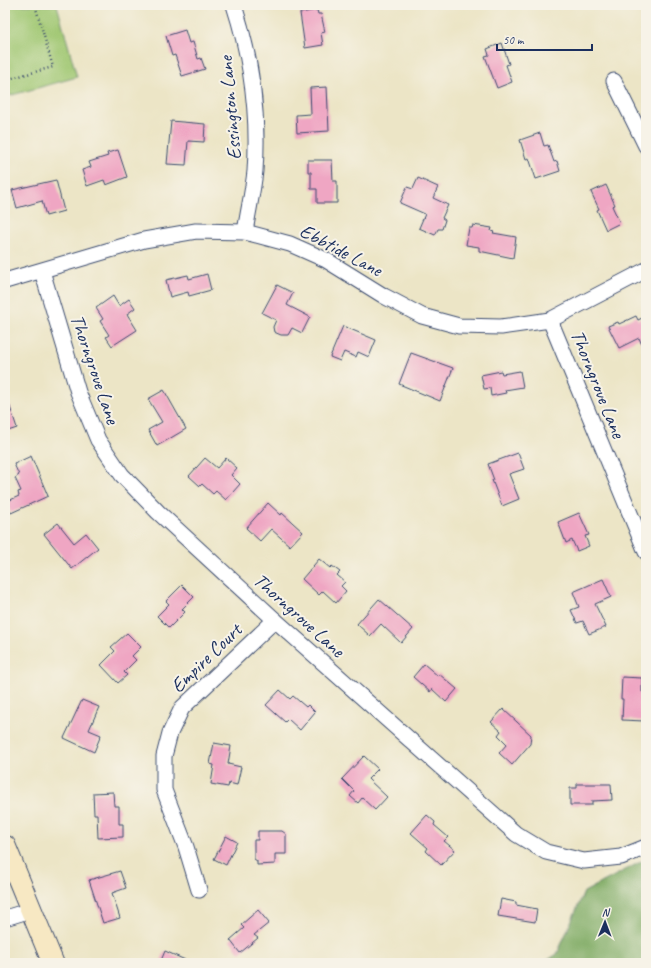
<svg xmlns="http://www.w3.org/2000/svg" width="651" height="968" viewBox="0 0 651 968" font-family="Caveat,sans-serif">
<rect width="100%" height="100%" fill="#f7f3e8"/>
<filter id="ink" filterUnits="userSpaceOnUse"><feTurbulence type="fractalNoise" baseFrequency=".025" numOctaves="2"/><feDisplacementMap in="SourceGraphic" scale="8" xChannelSelector="R" yChannelSelector="G"/><feConvolveMatrix kernelMatrix="1 2 1 2 8 2 1 2 1" color-interpolation-filters="sRGB"/></filter>
<filter id="wash" filterUnits="userSpaceOnUse"><feTurbulence type="fractalNoise" baseFrequency=".012" numOctaves="4" result="noise"/><feDisplacementMap in="SourceGraphic" scale="16" xChannelSelector="R" yChannelSelector="G"/><feGaussianBlur stdDeviation="0.9" result="paint"/><feColorMatrix in="noise" values="0 0 0 0 0 0 0 0 0 0 0 0 0 0 0 0 0 1.4 0 .05"/><feComposite in="paint" operator="in"/></filter>
<g filter="url(#wash)">
<rect width="100%" height="100%" fill="#ece5c6"/>
<polygon fill="#a1c873" stroke="#5e7c68" points="5,5 57,5 77,77 5,97"/>
<polygon fill="#80ac65" stroke="#4e6e62" points="646,859 646,963 543,963 557,954 584,892"/>
<g id="blocks">
<g fill="#efa6c3">
<polygon points="317,10 318,14 321,14 325,32 321,33 323,45 305,48 300,13"/>
<polygon points="185,30 189,43 193,42 198,59 201,58 205,69 182,76 175,55 172,56 166,36"/>
<polygon points="502,43 509,64 506,65 512,82 497,88 485,56 489,55 487,49"/>
<polygon points="327,87 329,131 297,133 296,115 311,114 310,88"/>
<polygon points="171,121 205,124 204,142 188,141 186,165 167,164"/>
<polygon points="540,133 544,146 548,145 554,162 557,161 560,171 536,179 529,158 526,159 520,140"/>
<polygon points="118,150 127,177 106,185 104,180 87,186 82,170 91,167 89,162 108,156 107,153"/>
<polygon points="308,160 332,160 333,181 337,181 337,203 317,203 317,189 311,189 311,172 308,172"/>
<polygon points="418,178 438,187 433,198 448,205 442,218 445,220 442,229 438,229 435,235 419,228 425,214 400,203 407,187 413,189"/>
<polygon points="56,180 64,211 46,216 42,201 17,208 12,190"/>
<polygon points="606,185 615,205 612,206 620,223 606,230 597,210 599,209 591,192"/>
<polygon points="473,225 492,228 491,231 494,232 493,233 516,237 513,258 479,251 479,247 466,245 469,228 472,228"/>
<polygon points="207,274 211,290 189,296 188,292 170,297 166,280 188,275 189,279"/>
<polygon points="277,285 293,293 287,305 310,317 302,333 292,328 288,335 281,335 274,332 273,327 276,320 262,313"/>
<polygon points="113,296 119,306 129,299 135,308 127,314 137,330 112,346 106,337 109,335 100,321 103,319 96,308"/>
<polygon points="636,316 638,320 646,316 646,354 639,338 619,348 608,326 618,322 619,324"/>
<polygon points="343,326 376,340 369,357 358,352 356,357 344,352 340,361 330,357"/>
<polygon points="411,353 453,368 440,401 399,384"/>
<polygon points="501,371 502,374 520,371 523,387 505,390 506,393 491,396 490,388 484,389 481,375"/>
<polygon points="164,390 186,429 157,446 148,430 162,422 148,399"/>
<polygon points="5,398 7,398 17,428 5,432"/>
<polygon points="518,453 524,469 509,474 519,499 502,506 492,480 494,480 488,464"/>
<polygon points="31,456 48,496 11,513 6,502 19,496 18,492 21,491 15,478 19,475 14,464"/>
<polygon points="205,458 217,468 226,458 237,468 231,475 240,484 226,500 216,491 213,494 202,484 200,486 189,476"/>
<polygon points="268,503 281,515 282,513 303,532 290,546 271,529 260,541 246,528"/>
<polygon points="579,513 589,535 585,536 589,546 577,551 572,540 566,543 558,522"/>
<polygon points="58,523 74,543 86,533 98,548 72,569 44,534"/>
<polygon points="319,559 330,568 332,566 340,572 337,575 345,582 341,586 346,591 336,603 323,591 319,595 302,579"/>
<polygon points="603,579 611,597 595,604 606,627 589,634 583,621 577,623 571,610 579,607 573,592"/>
<polygon points="182,585 194,597 182,609 185,612 169,628 157,616 169,604 166,601"/>
<polygon points="379,599 413,629 401,643 381,624 370,636 357,624"/>
<polygon points="127,633 141,647 132,656 136,660 124,672 127,675 118,683 101,665 115,651 111,647"/>
<polygon points="424,664 438,676 439,674 457,689 446,702 432,689 430,692 413,677"/>
<polygon points="622,677 642,678 642,692 646,692 644,721 622,720 623,699 621,699"/>
<polygon points="280,690 290,699 293,696 306,707 308,705 315,712 300,730 288,719 285,722 266,705"/>
<polygon points="82,700 99,707 89,730 101,735 94,752 64,738"/>
<polygon points="503,709 531,735 530,744 512,765 499,753 507,744 498,735 501,731 491,722"/>
<polygon points="214,743 231,746 228,764 241,767 237,785 229,783 228,787 211,784 214,765 210,764"/>
<polygon points="364,756 378,769 368,779 387,797 375,810 362,798 358,803 350,796 354,791 342,779"/>
<polygon points="577,784 611,784 612,800 592,801 592,805 570,805 570,788 577,788"/>
<polygon points="113,792 114,806 119,806 119,824 123,824 123,837 98,838 97,814 94,814 93,793"/>
<polygon points="427,815 435,822 434,825 448,837 444,841 455,850 441,865 426,851 428,848 411,833"/>
<polygon points="258,831 282,831 286,834 286,854 275,854 275,864 257,865 257,861 254,859 254,840 258,840"/>
<polygon points="226,836 237,842 226,865 214,859"/>
<polygon points="120,871 126,888 112,893 120,918 103,923 89,880"/>
<polygon points="501,899 516,902 516,905 537,909 535,922 498,916"/>
<polygon points="258,910 269,923 254,935 258,938 240,953 230,940 244,928 241,925"/>
<polygon points="165,951 192,963 160,963"/>
</g>
</g>
</g>
<g filter="url(#ink)">
<use href="#blocks" fill-opacity="0" stroke="#3a4a6e" stroke-width="1"/>
<g fill="none" stroke-linecap="round" stroke-linejoin="round">
<defs>
<g id="street">
<path d="M234,5C251,58 259,116 255,171C253,191 248,212 245,232"/>
<polyline points="614,81 646,146"/>
<polyline points="42,271 78,392 98,440 122,475 158,512 275,620 516,834 546,852 584,861 621,857 646,847"/>
<polyline points="5,281 144,240 196,231 245,232 290,244 326,260 384,296 422,316 459,326 501,327 550,320 646,270"/>
<polyline points="550,320 646,552"/>
<polyline points="199,890 186,847 164,790 164,756 170,733 182,708 275,620"/>
<polyline points="5,918 31,910"/>
</g>
<polyline id="secondary" points="5,846 53,963"/>
</defs>
<use href="#street" stroke="#3a4a6e" stroke-width="17"/>
<use href="#secondary" stroke="#3a4a6e" stroke-width="23"/>
<polyline stroke="#3a4a6e" stroke-width="2.5" stroke-dasharray="1 3" stroke-linecap="butt" points="5,80 53,67 35,5"/>
<use href="#street" stroke="#fff" stroke-width="15"/>
<use href="#secondary" stroke="#f7e8c3" stroke-width="21"/>
</g>
</g>
<g text-anchor="middle" dominant-baseline="central" stroke-width="4" stroke-linejoin="round" paint-order="stroke">
<g font-size="20" fill="#1b2f5e" stroke="#f7f3e8">
<text transform="translate(230 108) rotate(-95)">Essington Lane</text>
<text transform="translate(341 250) rotate(28)">Ebbtide Lane</text>
<text transform="translate(95 369) rotate(71)">Thorngrove Lane</text>
<text transform="translate(598 384) rotate(68)">Thorngrove Lane</text>
<text transform="translate(299 615) rotate(42)">Thorngrove Lane</text>
<text transform="translate(206 658) rotate(-44)">Empire Court</text>
</g>
</g>
<rect width="651" height="968" fill="none" stroke="#f7f3e8" stroke-width="20"/>
<g transform="translate(605 922) rotate(1)" stroke="#f7f3e8" stroke-width="3" paint-order="stroke">
<path d="M0-3L7 15L0 10L-7 15Z" fill="#1b2f5e"/>
<text y="-6" font-size="11" font-weight="bold" text-anchor="middle" fill="#1b2f5e">N</text>
</g>
<path d="M497 44v6h95v-6" fill="none" stroke="#1b2f5e" stroke-width="2"/>
<text x="503" y="44" font-size="12" fill="#1b2f5e" stroke="#f7f3e8" stroke-width="3" paint-order="stroke">50 m</text>
</svg>
